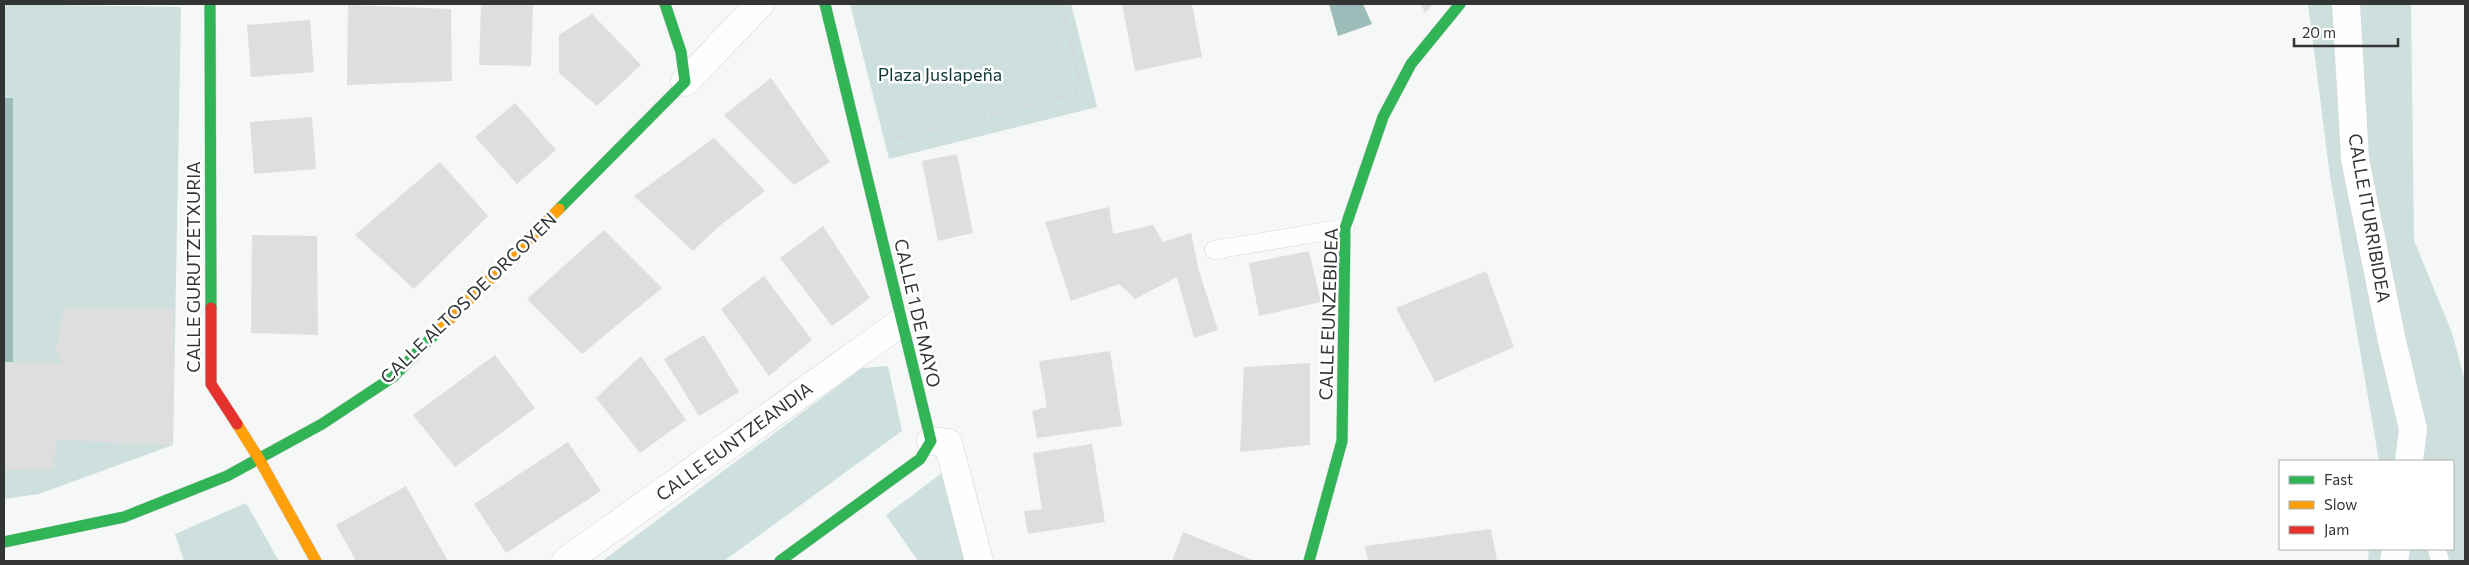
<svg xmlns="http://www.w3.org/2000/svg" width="2469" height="565" viewBox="0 0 2469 565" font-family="Commissioner,sans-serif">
<rect width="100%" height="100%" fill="#f5f8f7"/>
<g fill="#cee0de">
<polygon points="4,4 181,7 173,445 39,494 4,499"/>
<polygon points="850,4 1071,4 1097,107 889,159"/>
<polygon points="2308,4 2411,4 2414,240 2452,333 2465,381 2465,561 2368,561 2369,549 2453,549 2453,461 2379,461 2330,176"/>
<polygon points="888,366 902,431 724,561 602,561 862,368"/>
<polygon points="954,464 974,561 918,561 886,515"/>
<polygon points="246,503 279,561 184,561 175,534"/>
</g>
<g fill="#9dbcb9">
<polygon points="1329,4 1363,4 1372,24 1338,36"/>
<rect x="4" y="98" width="9" height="264"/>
</g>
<g fill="#dedede">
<polygon points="481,4 533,4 531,66 479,65"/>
<polygon points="1122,4 1192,4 1202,57 1135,71"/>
<polygon points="1421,4 1433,4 1425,13"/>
<polygon points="348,5 451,9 452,81 347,85"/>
<polygon points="592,14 641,65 597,106 559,73 559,35"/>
<polygon points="310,20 314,72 251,77 247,25"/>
<polygon points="771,78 830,162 794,185 724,115"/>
<polygon points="515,103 556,150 517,184 475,137"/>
<polygon points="312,117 316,169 254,174 250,122"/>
<polygon points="714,138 765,191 717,228 693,251 634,196"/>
<polygon points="957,154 973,233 938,241 922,161"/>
<polygon points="440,162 488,216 414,289 355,235"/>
<polygon points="1109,207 1113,234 1153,225 1163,242 1191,233 1199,271 1218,330 1194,338 1177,277 1135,299 1119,284 1071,301 1045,222"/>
<polygon points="823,226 870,298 832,326 780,258"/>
<polygon points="604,230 662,288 582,354 527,299"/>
<polygon points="252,235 317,236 318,335 251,333"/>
<polygon points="1309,251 1321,302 1259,316 1249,263"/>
<polygon points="1486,271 1514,347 1435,382 1396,308"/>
<polygon points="764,276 812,340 769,376 721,309"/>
<polygon points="64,309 174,309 173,445 56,440 54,469 4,470 4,363 61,363 56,349"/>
<polygon points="704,335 739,392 699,416 664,359"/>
<polygon points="1110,351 1122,426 1037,438 1032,411 1047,407 1039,361"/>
<polygon points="495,355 535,408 455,467 413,415"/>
<polygon points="641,356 686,420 640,453 596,398"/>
<polygon points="1310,363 1310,445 1240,452 1244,367"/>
<polygon points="568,442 601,491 506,553 474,504"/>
<polygon points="1092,444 1105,522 1028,534 1024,511 1042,509 1033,453"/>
<polygon points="406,486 448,561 356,561 336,525"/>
<polygon points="1491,529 1497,561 1368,561 1365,546"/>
<polygon points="1183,532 1255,561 1172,561"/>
</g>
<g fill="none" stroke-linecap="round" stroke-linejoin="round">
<defs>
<g id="lane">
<polyline points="1214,250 1345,228"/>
<polyline points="2437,549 2440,561"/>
</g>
<g id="street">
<polyline points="2346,4 2355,159 2392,341 2413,429 2409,461"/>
<polyline points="685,82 760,4"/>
<polyline points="931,441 948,443 979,561"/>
<polyline points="566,561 903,321"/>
<polyline points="2394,561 2396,549"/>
</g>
<g id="fast">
<polyline points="210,4 211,308"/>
<polyline points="559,209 685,82 681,52 665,4"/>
<polyline points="4,542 124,517 227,476 322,424 393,377 442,327"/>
<polyline points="780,561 920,459 931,441 825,4"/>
<polyline points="1309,561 1342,441 1345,228 1383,117 1411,64 1460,4"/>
</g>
<g id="slow">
<polyline points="442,327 559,209"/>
<polyline points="237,424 259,459 316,561"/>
</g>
<polyline id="jam" points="211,308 211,384 237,424"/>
</defs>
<use href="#lane" stroke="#d1d4d3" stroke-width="19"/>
<use href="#street" stroke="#d1d4d3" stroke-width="29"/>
<use href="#fast" stroke="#d1d4d3" stroke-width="12"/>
<use href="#slow" stroke="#d1d4d3" stroke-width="12"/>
<use href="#jam" stroke="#d1d4d3" stroke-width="12"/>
<polyline stroke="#d4d6d6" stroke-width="3" stroke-dasharray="4 4" stroke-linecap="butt" points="889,140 1075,94 1079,78 1061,4"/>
<use href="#lane" stroke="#fefefe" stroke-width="18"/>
<use href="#street" stroke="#fefefe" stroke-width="28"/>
<use href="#fast" stroke="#30b455" stroke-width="11"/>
<use href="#slow" stroke="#ff9f0a" stroke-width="11"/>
<use href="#jam" stroke="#e5322d" stroke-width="11"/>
</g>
<g text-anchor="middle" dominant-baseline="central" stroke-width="5" stroke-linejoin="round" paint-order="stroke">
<g font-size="18" fill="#0b3733" stroke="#fff">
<text x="940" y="74">Plaza Juslapeña</text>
</g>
<g font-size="18" fill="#333534" stroke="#fff">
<text transform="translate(2370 218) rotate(80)">CALLE ITURRIBIDEA</text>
<text transform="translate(193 267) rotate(-90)">CALLE GURUTZETXURIA</text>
<text transform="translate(468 298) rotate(-44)">CALLE ALTOS DE ORCOYEN</text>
<text transform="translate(918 313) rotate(77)">CALLE 1 DE MAYO</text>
<text transform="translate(1328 314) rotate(-88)">CALLE EUNZEBIDEA</text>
<text transform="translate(734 441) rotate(-36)">CALLE EUNTZEANDIA</text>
</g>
</g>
<rect width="2469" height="565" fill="none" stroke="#333534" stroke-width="10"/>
<rect x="2279" y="460" width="175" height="90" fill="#ffffff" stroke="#adaeae"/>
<rect x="2289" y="476" width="25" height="8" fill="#30b455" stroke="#adaeae"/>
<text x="2324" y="485" font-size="15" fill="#333534">Fast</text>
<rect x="2289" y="501" width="25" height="8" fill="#ff9f0a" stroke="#adaeae"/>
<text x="2324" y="510" font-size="15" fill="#333534">Slow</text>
<rect x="2289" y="526" width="25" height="8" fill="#e5322d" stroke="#adaeae"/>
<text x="2324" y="535" font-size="15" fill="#333534">Jam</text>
<path d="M2294 38v8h104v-8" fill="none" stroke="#333534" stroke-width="2.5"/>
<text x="2302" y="38" font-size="15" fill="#333534" stroke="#ffffff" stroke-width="4" paint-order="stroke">20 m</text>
</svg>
